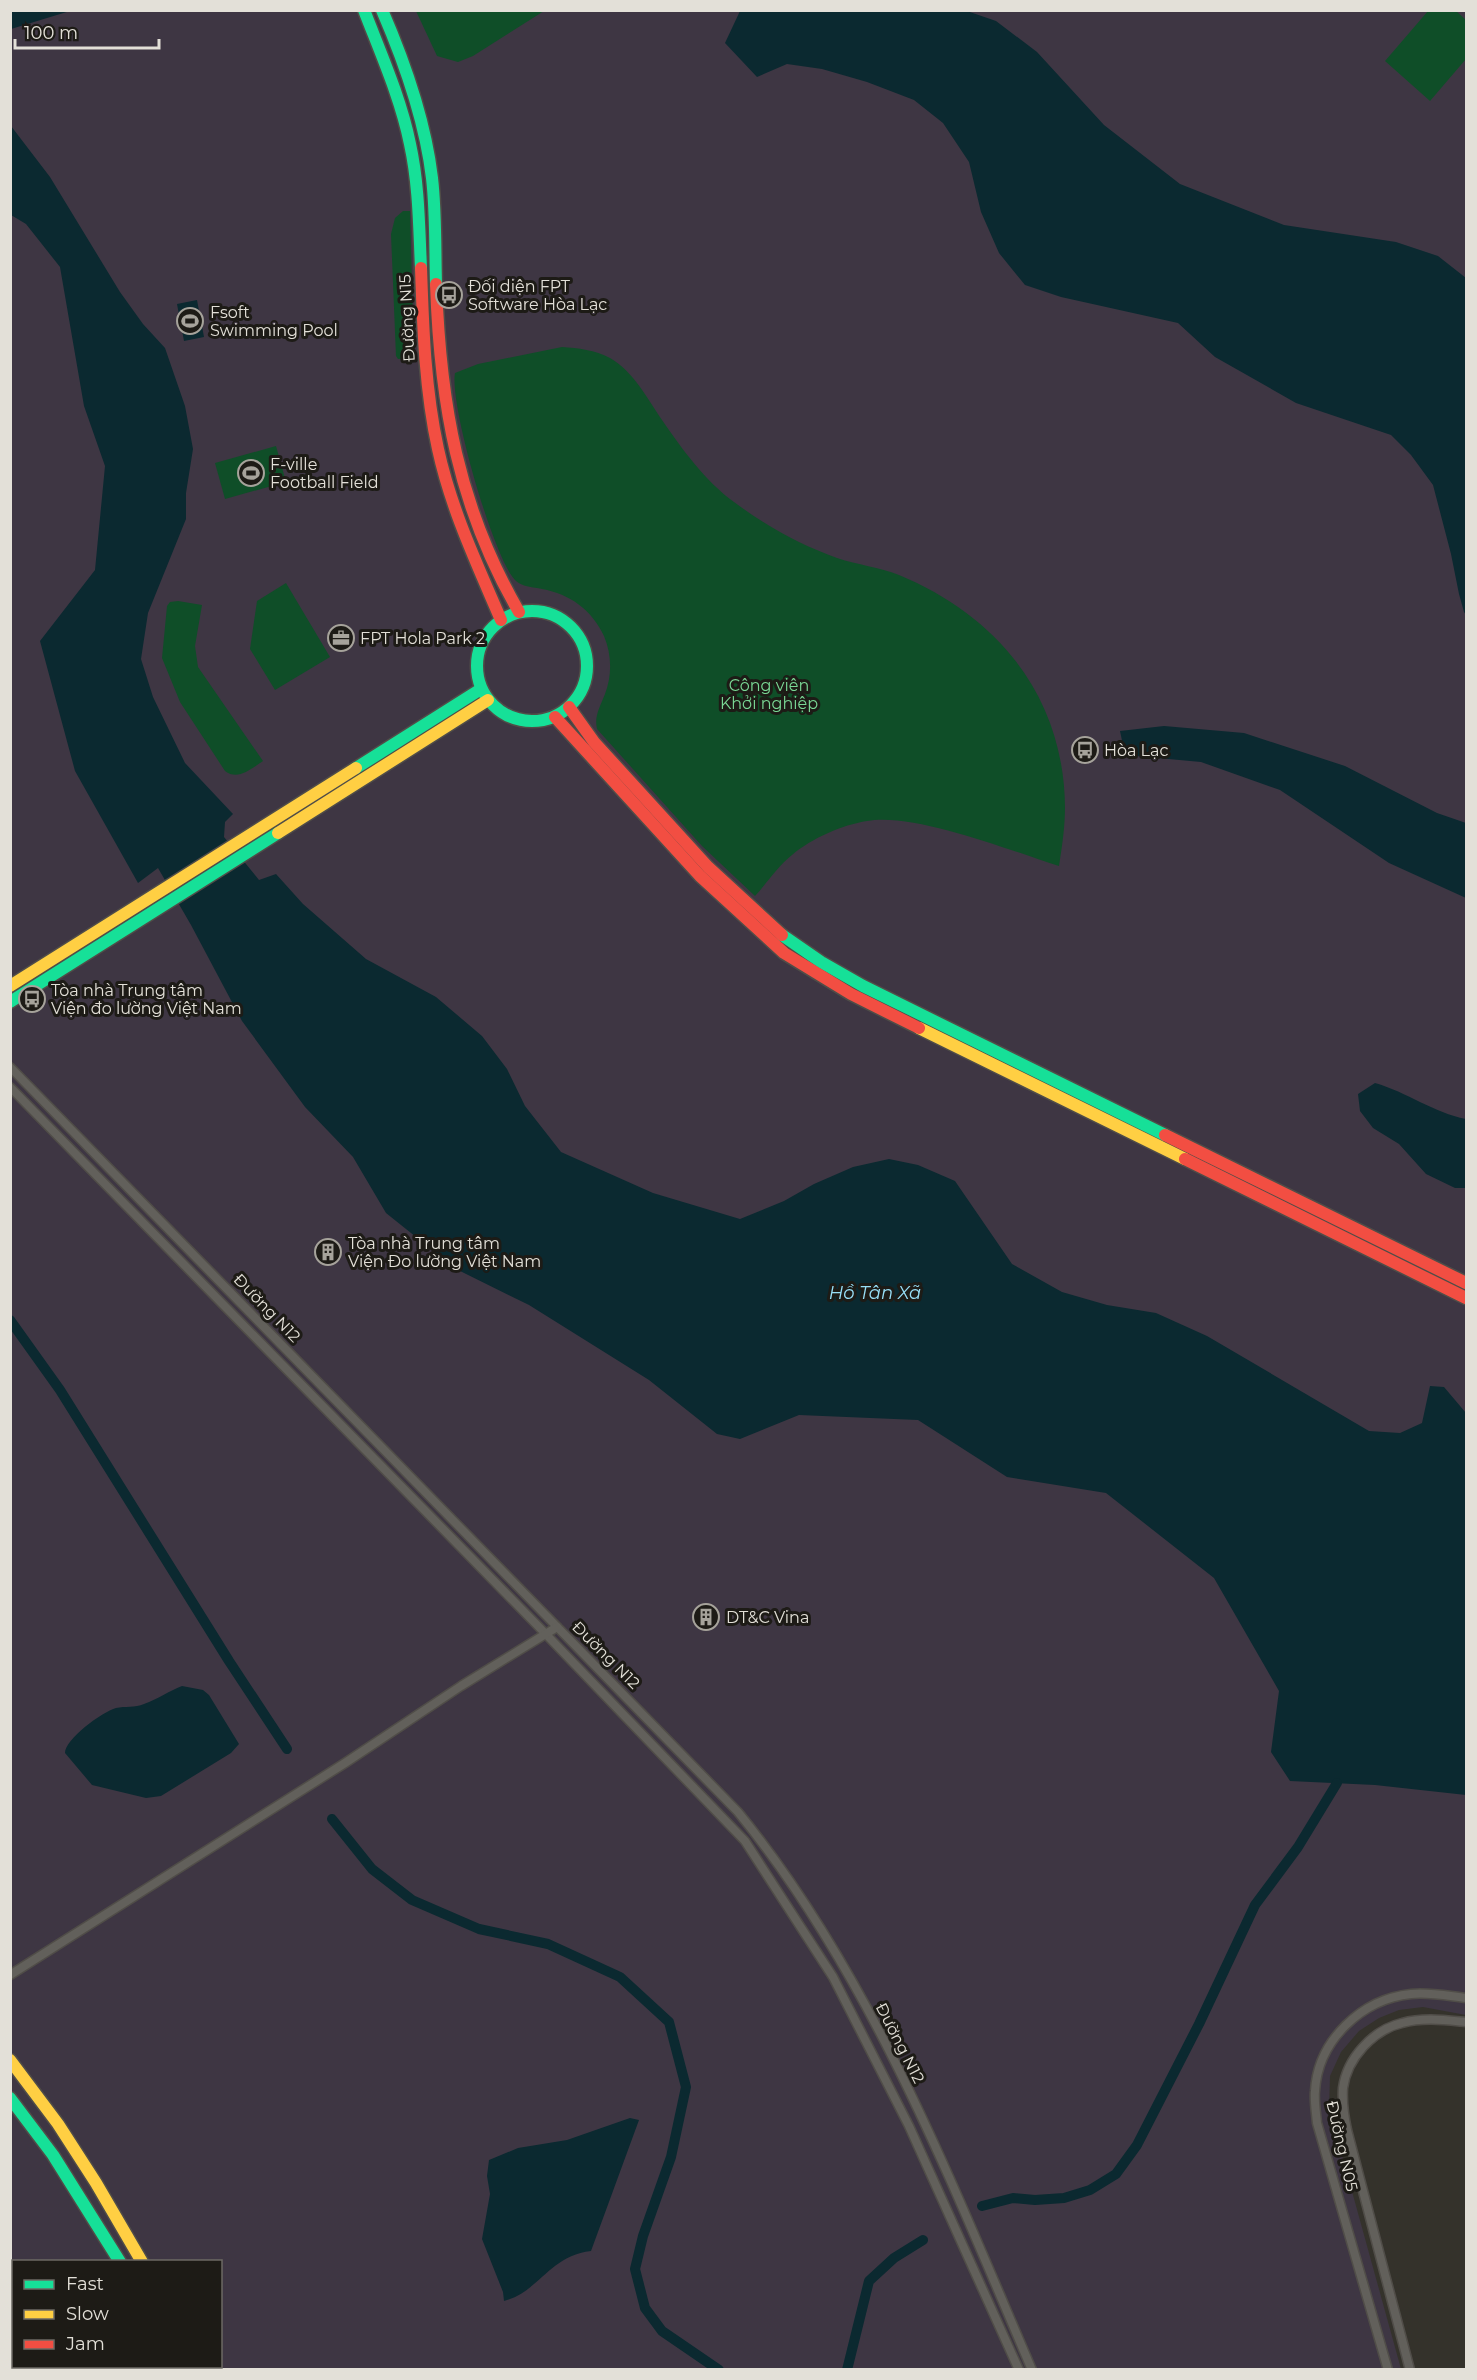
<svg xmlns="http://www.w3.org/2000/svg" width="1477" height="2380" viewBox="0 0 1477 2380" font-family="Montserrat,sans-serif">
<rect width="100%" height="100%" fill="#34322b"/>
<path fill="#3e3643" fill-rule="evenodd" d="M11,11H1466V2015L1423,2007L1399,2010L1379,2018L1359,2031L1341,2052L1330,2076L1329,2108L1401,2369L11,2370ZM14,2262H220V2366H14Z"/>
<g fill="#0f4e28">
<polygon points="416,11 544,11 473,56 458,62 437,56"/>
<polygon points="1428,11 1456,11 1466,20 1466,59 1430,101 1385,61"/>
<polygon points="403,211 410,211 414,358 398,359 396,356 391,234 395,218"/>
<path d="M562,347C578,348 595,350 610,358C634,372 647,398 662,420C682,449 705,481 734,502C766,526 800,545 837,558C858,565 879,567 899,575C998,616 1064,697 1065,807C1065,827 1062,847 1059,866C1011,851 914,812 867,821C842,825 812,838 792,855C778,866 767,883 755,896L702,846L597,729C594,716 600,707 605,694C612,676 612,655 604,636C592,610 570,594 542,589C533,587 523,587 516,581C494,561 449,403 455,373L478,364Z"/>
<polygon points="276,446 286,482 225,499 215,463"/>
<polygon points="286,583 330,657 275,690 250,649 257,601"/>
<path d="M178,601L202,605L195,646L198,667L263,761C251,769 238,781 225,771L180,702L162,658L167,606L170,602Z"/>
</g>
<g fill="#0b2930">
<polygon points="11,10 70,10 70,11 11,29"/>
<polygon points="740,11 964,10 996,21 1037,52 1104,125 1180,184 1284,225 1396,242 1438,256 1466,278 1466,615 1464,612 1459,594 1451,554 1433,485 1411,455 1391,435 1296,403 1215,357 1178,323 1061,297 1025,285 999,253 981,212 969,162 943,123 914,100 867,82 822,69 787,64 757,77 725,43"/>
<polygon points="11,126 50,177 120,292 143,324 165,348 185,406 193,449 186,493 186,519 148,613 141,659 153,697 185,763 233,814 225,822 224,837 259,880 276,874 303,904 366,959 436,997 482,1036 507,1069 525,1106 561,1152 653,1193 740,1219 784,1201 814,1184 853,1167 889,1159 918,1165 955,1181 1012,1264 1062,1292 1107,1305 1156,1313 1207,1336 1369,1431 1400,1433 1422,1423 1430,1386 1444,1387 1466,1413 1466,1795 1375,1785 1290,1781 1271,1752 1279,1691 1214,1578 1106,1493 1007,1477 918,1420 799,1415 740,1439 717,1434 649,1380 529,1305 456,1269 386,1213 353,1157 305,1107 242,1021 191,925 158,868 138,883 75,771 40,641 95,570 105,466 84,406 60,267 26,224 11,215"/>
<polygon points="197,300 204,337 184,341 177,304"/>
<polygon points="1164,726 1244,733 1345,766 1437,813 1466,823 1466,898 1389,863 1280,790 1201,762 1125,755 1120,731"/>
<path d="M1375,1083C1407,1092 1434,1113 1466,1119V1188H1455L1426,1174L1399,1144L1373,1128L1360,1111L1358,1094Z"/>
<path d="M182,1686L203,1690L209,1695L239,1744L231,1753L161,1796L146,1798L92,1785L65,1753C65,1739 102,1712 116,1708C125,1706 135,1708 144,1704C158,1699 169,1691 182,1686Z"/>
<path d="M630,2118L639,2120L591,2251C549,2256 539,2292 504,2301L503,2292L482,2239L490,2194L487,2176L489,2160L518,2148L567,2140Z"/>
</g>
<g fill="none" stroke-linecap="round" stroke-linejoin="round">
<g stroke="#0b2930" stroke-width="10">
<polyline points="10,1320 60,1390 229,1661 287,1749"/>
<polyline points="332,1819 372,1869 412,1900 479,1929 548,1944 620,1977 669,2022 686,2087 671,2157 643,2236 635,2269 645,2308 662,2331 719,2370"/>
<polyline points="982,2206 1013,2198 1035,2200 1064,2198 1090,2190 1116,2174 1137,2145 1199,2024 1255,1905 1298,1847 1337,1783"/>
<polyline points="847,2370 869,2281 894,2258 923,2240"/>
</g>
<defs>
<g id="street">
<path d="M10,1067L738,1812C871,1975 950,2179 1032,2370"/>
<polyline points="10,1087 538,1626 745,1841 833,1977 909,2126 1019,2370"/>
<polyline points="10,1975 345,1763 461,1686 557,1627"/>
<path d="M1388,2370L1317,2123C1316,2112 1314,2101 1315,2091C1318,2040 1362,1999 1411,1994C1430,1992 1448,1996 1466,1998"/>
<path d="M1410,2370L1347,2130C1344,2116 1342,2102 1343,2088C1347,2058 1373,2030 1402,2023C1423,2017 1445,2020 1466,2022"/>
</g>
<g id="fast">
<path d="M364,10C381,54 401,99 410,144C419,185 419,227 421,268"/>
<path d="M382,10C405,63 425,119 432,178C436,212 435,249 436,284"/>
<circle cx="532" cy="666" r="55"/>
<polyline points="356,768 481,689"/>
<polyline points="782,935 821,962 863,986 1165,1135"/>
<polyline points="10,1002 278,833"/>
<polyline points="10,2098 53,2155 120,2262"/>
<polyline points="175,2366 176,2370"/>
</g>
<g id="slow">
<polyline points="278,833 488,700"/>
<polyline points="10,986 356,768"/>
<polyline points="919,1028 1185,1159"/>
<polyline points="10,2060 58,2124 96,2183 142,2262"/>
</g>
<g id="jam">
<path d="M421,268C423,328 425,390 438,449C451,509 477,564 501,620"/>
<path d="M436,284C440,403 458,507 519,612"/>
<polyline points="569,707 594,742 708,867 782,935"/>
<polyline points="555,717 700,876 784,953 851,994 919,1028"/>
<polyline points="1165,1135 1466,1283"/>
<polyline points="1185,1159 1466,1298"/>
<polyline points="194,2366 196,2370"/>
</g>
</defs>
<use href="#street" stroke="#504d48" stroke-width="11"/>
<use href="#fast" stroke="#504d48" stroke-width="15"/>
<use href="#slow" stroke="#504d48" stroke-width="15"/>
<use href="#jam" stroke="#504d48" stroke-width="15"/>
<use href="#street" stroke="#62605b" stroke-width="8"/>
<use href="#fast" stroke="#16e098" stroke-width="12"/>
<use href="#slow" stroke="#ffcf43" stroke-width="12"/>
<use href="#jam" stroke="#f24e42" stroke-width="12"/>
</g>
<defs>
<symbol id="bus-ring" viewBox="-11 -11 22 22"><circle r="9.5" fill="#1d1b16" stroke="#a6a39b" stroke-width="1.5"/><path d="M-5-6H5V4H4V6H2V4H-2V6H-4V4H-5ZM-3.5-4V0h7V-4ZM-3.5 1.2v1.5H-2V1.2ZM2 1.2v1.5H3.5V1.2Z" fill="#a6a39b"/></symbol>
<symbol id="stadium-ring" viewBox="-11 -11 22 22"><circle r="9.5" fill="#1d1b16" stroke="#a6a39b" stroke-width="1.5"/><path d="M0-5a6.5 5 0 1 0 0 10a6.5 5 0 1 0 0-10ZM-3.5-1.8h7v3.6h-7Z" fill="#a6a39b"/></symbol>
<symbol id="office-ring" viewBox="-11 -11 22 22"><circle r="9.5" fill="#1d1b16" stroke="#a6a39b" stroke-width="1.5"/><path d="M-6-3h4V-5.5h4V-3h4V5H-6ZM-1-4.5V-3h2v-1.5ZM-6 0V1H6V0Z" fill="#a6a39b"/></symbol>
<symbol id="building-ring" viewBox="-11 -11 22 22"><circle r="9.5" fill="#1d1b16" stroke="#a6a39b" stroke-width="1.5"/><path d="M-4-6H4V6H1V3H-1V6H-4ZM-2.5-4.3h1.7v1.8h-1.7ZM.8-4.3h1.7v1.8H.8ZM-2.5-1h1.7V.8h-1.7ZM.8-1h1.7V.8H.8Z" fill="#a6a39b"/></symbol>
</defs>
<g fill-rule="evenodd">
<use href="#bus-ring" x="434" y="280" width="30" height="30"/>
<use href="#stadium-ring" x="175" y="306" width="30" height="30"/>
<use href="#stadium-ring" x="236" y="458" width="30" height="30"/>
<use href="#office-ring" x="326" y="623" width="30" height="30"/>
<use href="#bus-ring" x="1070" y="735" width="30" height="30"/>
<use href="#bus-ring" x="17" y="984" width="30" height="30"/>
<use href="#building-ring" x="313" y="1237" width="30" height="30"/>
<use href="#building-ring" x="691" y="1602" width="30" height="30"/>
</g>
<g text-anchor="middle" dominant-baseline="central" stroke-width="6" stroke-linejoin="round" paint-order="stroke">
<g font-size="16" fill="#e3e0d8" stroke="#1d1b16" text-anchor="start">
<text x="468" y="286">Đối diện FPT<tspan x="468" dy="18">Software Hòa Lạc</tspan></text>
<text x="210" y="312">Fsoft<tspan x="210" dy="18">Swimming Pool</tspan></text>
<text x="270" y="464">F-ville<tspan x="270" dy="18">Football Field</tspan></text>
<text x="360" y="638">FPT Hola Park 2</text>
<text x="1104" y="750">Hòa Lạc</text>
<text x="51" y="990">Tòa nhà Trung tâm<tspan x="51" dy="18">Viện đo lường Việt Nam</tspan></text>
<text x="348" y="1243">Tòa nhà Trung tâm<tspan x="348" dy="18">Viện Đo lường Việt Nam</tspan></text>
<text x="726" y="1617">DT&amp;C Vina</text>
</g>
<g font-size="16" fill="#e3e0d8" stroke="#1d1b16">
<text transform="translate(407 318) rotate(-93)">Đường N15</text>
<text transform="translate(267 1308) rotate(46)">Đường N12</text>
<text transform="translate(606 1655) rotate(45)">Đường N12</text>
<text transform="translate(900 2043) rotate(63)">Đường N12</text>
<text transform="translate(1342 2146) rotate(77)">Đường N05</text>
</g>
<g font-size="16" fill="#7ad895" stroke="#1d1b16">
<text x="769" y="685">Công viên<tspan x="769" dy="18">Khởi nghiệp</tspan></text>
</g>
<g font-size="18" font-style="italic" fill="#97dff7" stroke="#1d1b16">
<text x="875" y="1293">Hồ Tân Xã</text>
</g>
</g>
<rect width="1477" height="2380" fill="none" stroke="#e3e0d8" stroke-width="24"/>
<rect x="12" y="2260" width="210" height="108" fill="#1d1b16" stroke="#6c6a64" stroke-width="1.5"/>
<rect x="24" y="2280" width="30" height="9" fill="#16e098" stroke="#6c6a64" stroke-width="1.5"/>
<text x="66" y="2290" font-size="18" fill="#e3e0d8">Fast</text>
<rect x="24" y="2310" width="30" height="9" fill="#ffcf43" stroke="#6c6a64" stroke-width="1.5"/>
<text x="66" y="2320" font-size="18" fill="#e3e0d8">Slow</text>
<rect x="24" y="2340" width="30" height="9" fill="#f24e42" stroke="#6c6a64" stroke-width="1.5"/>
<text x="66" y="2350" font-size="18" fill="#e3e0d8">Jam</text>
<path d="M15 39v9h144v-9" fill="none" stroke="#e3e0d8" stroke-width="3"/>
<text x="24" y="39" font-size="18" fill="#e3e0d8" stroke="#1d1b16" stroke-width="4.5" paint-order="stroke">100 m</text>
</svg>
